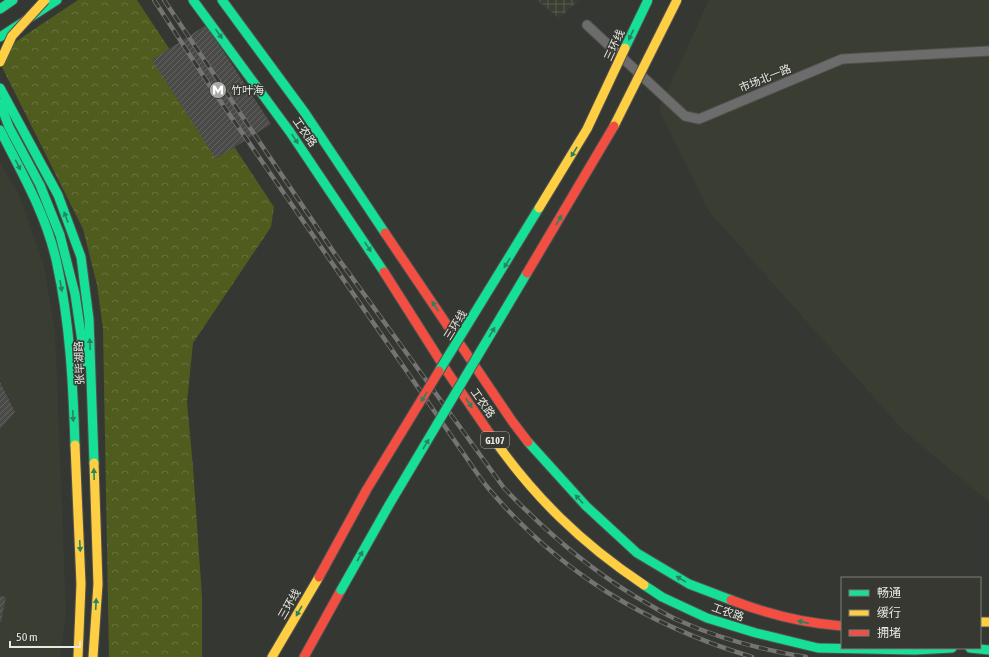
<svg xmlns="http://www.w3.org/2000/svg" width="989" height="657" viewBox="0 0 989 657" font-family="'Asap Condensed','Noto Sans SC',sans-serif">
<defs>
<pattern id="industrial-grid" width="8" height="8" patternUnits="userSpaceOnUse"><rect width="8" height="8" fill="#3a3e32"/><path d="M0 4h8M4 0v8" fill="none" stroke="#565a50"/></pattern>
<pattern id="forest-crowns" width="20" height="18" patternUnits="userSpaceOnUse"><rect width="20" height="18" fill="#4f5c1e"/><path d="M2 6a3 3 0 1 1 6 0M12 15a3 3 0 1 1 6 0" fill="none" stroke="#68733f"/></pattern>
<pattern id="building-hatch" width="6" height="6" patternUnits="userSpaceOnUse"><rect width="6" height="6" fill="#4a4b48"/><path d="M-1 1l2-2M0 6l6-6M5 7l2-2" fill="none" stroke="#646562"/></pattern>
</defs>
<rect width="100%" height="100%" fill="#353732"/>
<g fill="#3a3e32">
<polygon points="709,0 989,0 989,502 902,429 708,210 659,109"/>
<polygon points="0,163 20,197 44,267 55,332 66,613 60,657 0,657"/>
</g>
<polygon fill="url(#industrial-grid)" points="537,0 579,0 559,18"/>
<polygon fill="url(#forest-crowns)" points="78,0 137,0 274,207 271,227 193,343 187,402 193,467 202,597 202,657 109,657 103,329 97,285 83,229 0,63 0,52"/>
<g fill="url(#building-hatch)">
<polygon points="206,25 271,124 216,159 152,60"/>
<polygon points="0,382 15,412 0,429"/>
<polygon points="0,596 6,597 1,622 0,622"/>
</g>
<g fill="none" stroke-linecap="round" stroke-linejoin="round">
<defs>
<polyline id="street" points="587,25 685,116 699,119 842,59 989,51"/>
<g id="fast">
<polyline points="193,0 290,132 384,272"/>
<polyline points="222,0 305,113 385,233"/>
<polyline points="0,9 13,0"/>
<polyline points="0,37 57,0"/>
<polyline points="0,88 58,195 81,257 89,319 94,463"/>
<polyline points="0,103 9,127 40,185 60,235 75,294 85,362"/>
<path d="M0,130C22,173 47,216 57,264C70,323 73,385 75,445"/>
<polyline points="528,442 586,506 637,553 689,584 731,600"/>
<polyline points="644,585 662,597 707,618 756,633 818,648 915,650 952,648"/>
<polyline points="970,648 989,650"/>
</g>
<g id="slow">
<path d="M490,434C534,497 581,543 644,585"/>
<polyline points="75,445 81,584 78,657"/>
<polyline points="980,622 989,622"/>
<polyline points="93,657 98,584 94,463"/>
<polyline points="272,657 319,577"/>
</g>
<g id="jam">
<polyline points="385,233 512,421 528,442"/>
<polyline points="384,272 448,373 490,434"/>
<path d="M731,600C767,614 803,623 842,626"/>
<polyline points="304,657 341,590"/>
</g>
</defs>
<use href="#street" stroke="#51524f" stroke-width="11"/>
<use href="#fast" stroke="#51524f" stroke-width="11"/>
<use href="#slow" stroke="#51524f" stroke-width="11"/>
<use href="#jam" stroke="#51524f" stroke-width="11"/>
<use href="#street" stroke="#6d6c6c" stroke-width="9"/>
<use href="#fast" stroke="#16e098" stroke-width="9"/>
<use href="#slow" stroke="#ffcf43" stroke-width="9"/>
<use href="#jam" stroke="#f24e42" stroke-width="9"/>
<defs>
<g id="rail">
<path d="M154,0L212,89L459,447C469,461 478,476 489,489C560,573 647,625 752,657"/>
<path d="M164,0L335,254L504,488C548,534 594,574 650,605C660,611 670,617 680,621C720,639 763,650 806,657"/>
</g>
</defs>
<use href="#rail" stroke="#747473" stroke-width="4.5"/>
<use href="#rail" stroke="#363831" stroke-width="3" stroke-dasharray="9" stroke-linecap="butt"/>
<defs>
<g id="fast-bridge">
<polyline points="625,48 648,0"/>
<polyline points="439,371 539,208"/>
<polyline points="341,590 389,505 527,273"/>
</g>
<g id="slow-bridge">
<polyline points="0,62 12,36 45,0"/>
<polyline points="614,126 677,0"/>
<polyline points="539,208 587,129 625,48"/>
</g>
<g id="jam-bridge">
<polyline points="527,273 614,126"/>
<polyline points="319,577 367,489 439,371"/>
</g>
</defs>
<use href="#fast-bridge" stroke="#51524f" stroke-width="11" stroke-linecap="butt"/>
<use href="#slow-bridge" stroke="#51524f" stroke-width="11" stroke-linecap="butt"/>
<use href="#jam-bridge" stroke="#51524f" stroke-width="11" stroke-linecap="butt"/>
<use href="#fast-bridge" stroke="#16e098" stroke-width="9"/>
<use href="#slow-bridge" stroke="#ffcf43" stroke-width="9"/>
<use href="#jam-bridge" stroke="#f24e42" stroke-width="9"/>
</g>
<defs><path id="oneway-solid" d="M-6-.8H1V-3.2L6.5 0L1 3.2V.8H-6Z"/></defs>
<g fill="#28845f">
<use href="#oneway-solid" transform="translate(219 34) rotate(54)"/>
<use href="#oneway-solid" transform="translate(631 35) rotate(115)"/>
<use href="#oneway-solid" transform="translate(295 139) rotate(56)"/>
<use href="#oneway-solid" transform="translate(574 152) rotate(121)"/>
<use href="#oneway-solid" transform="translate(18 165) rotate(63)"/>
<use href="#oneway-solid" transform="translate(66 217) rotate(-110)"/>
<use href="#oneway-solid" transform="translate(559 220) rotate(-59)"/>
<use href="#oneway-solid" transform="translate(368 247) rotate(56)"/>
<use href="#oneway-solid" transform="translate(507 263) rotate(122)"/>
<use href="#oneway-solid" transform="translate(61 286) rotate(80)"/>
<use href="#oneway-solid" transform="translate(435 306) rotate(-124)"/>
<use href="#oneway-solid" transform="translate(492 332) rotate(-59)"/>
<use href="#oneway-solid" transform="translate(90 344) rotate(-92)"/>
<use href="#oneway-solid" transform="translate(424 397) rotate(122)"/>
<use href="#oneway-solid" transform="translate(469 403) rotate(56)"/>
<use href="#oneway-solid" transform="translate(73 416) rotate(87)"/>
<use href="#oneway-solid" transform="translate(426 444) rotate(-59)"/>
<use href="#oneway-solid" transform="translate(94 474) rotate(-92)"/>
<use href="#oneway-solid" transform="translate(579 499) rotate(-133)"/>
<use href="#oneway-solid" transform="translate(80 546) rotate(87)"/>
<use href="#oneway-solid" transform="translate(360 556) rotate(-61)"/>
<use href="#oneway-solid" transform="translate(681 579) rotate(-149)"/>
<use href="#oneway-solid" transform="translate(96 604) rotate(-87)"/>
<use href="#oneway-solid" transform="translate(299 611) rotate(120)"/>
<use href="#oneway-solid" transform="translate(803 622) rotate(-167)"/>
</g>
<defs>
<symbol id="metro-disc" viewBox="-11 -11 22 22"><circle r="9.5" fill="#a8aaa5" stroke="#363831"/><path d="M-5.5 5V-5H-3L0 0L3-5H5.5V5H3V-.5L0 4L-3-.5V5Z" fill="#fff"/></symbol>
</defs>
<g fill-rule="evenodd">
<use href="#metro-disc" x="208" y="80" width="20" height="20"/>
</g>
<g text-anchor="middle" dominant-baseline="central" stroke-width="3" stroke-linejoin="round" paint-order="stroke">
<rect fill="#363831" stroke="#b1b3ae" stroke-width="1" x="481" y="432" width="28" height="16" rx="3"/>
<g font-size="10" font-weight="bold" fill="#e6e8e3">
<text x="495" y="440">G107</text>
</g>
<g font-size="11" fill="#e6e8e3" stroke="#363831">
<text transform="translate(614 45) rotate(-65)">三环线</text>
<text transform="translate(765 78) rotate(-22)">市场北一路</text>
<text transform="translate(305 132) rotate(55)">工农路</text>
<text transform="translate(455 325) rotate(-58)">三环线</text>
<text transform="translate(79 363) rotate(-92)">张毕湖路</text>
<text transform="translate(483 403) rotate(55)">工农路</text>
<text transform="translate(289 604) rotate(-60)">三环线</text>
<text transform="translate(728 612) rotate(19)">工农路</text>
</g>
<g font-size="11" fill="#e6e8e3" stroke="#363831" text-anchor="start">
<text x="231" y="90">竹叶海</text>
</g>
</g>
<rect x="841" y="577" width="140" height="72" fill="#363831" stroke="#7c7e78"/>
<rect x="849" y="590" width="20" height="6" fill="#16e098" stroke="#7c7e78"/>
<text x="877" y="597" font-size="12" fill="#e6e8e3">畅通</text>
<rect x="849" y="610" width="20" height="6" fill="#ffcf43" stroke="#7c7e78"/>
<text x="877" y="617" font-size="12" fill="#e6e8e3">缓行</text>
<rect x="849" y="630" width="20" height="6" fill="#f24e42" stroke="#7c7e78"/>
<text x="877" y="637" font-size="12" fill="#e6e8e3">拥堵</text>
<path d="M10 641v6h70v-6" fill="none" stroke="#e6e8e3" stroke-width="2"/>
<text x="16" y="641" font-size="12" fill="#e6e8e3" stroke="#363831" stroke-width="3" paint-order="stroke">50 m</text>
</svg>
